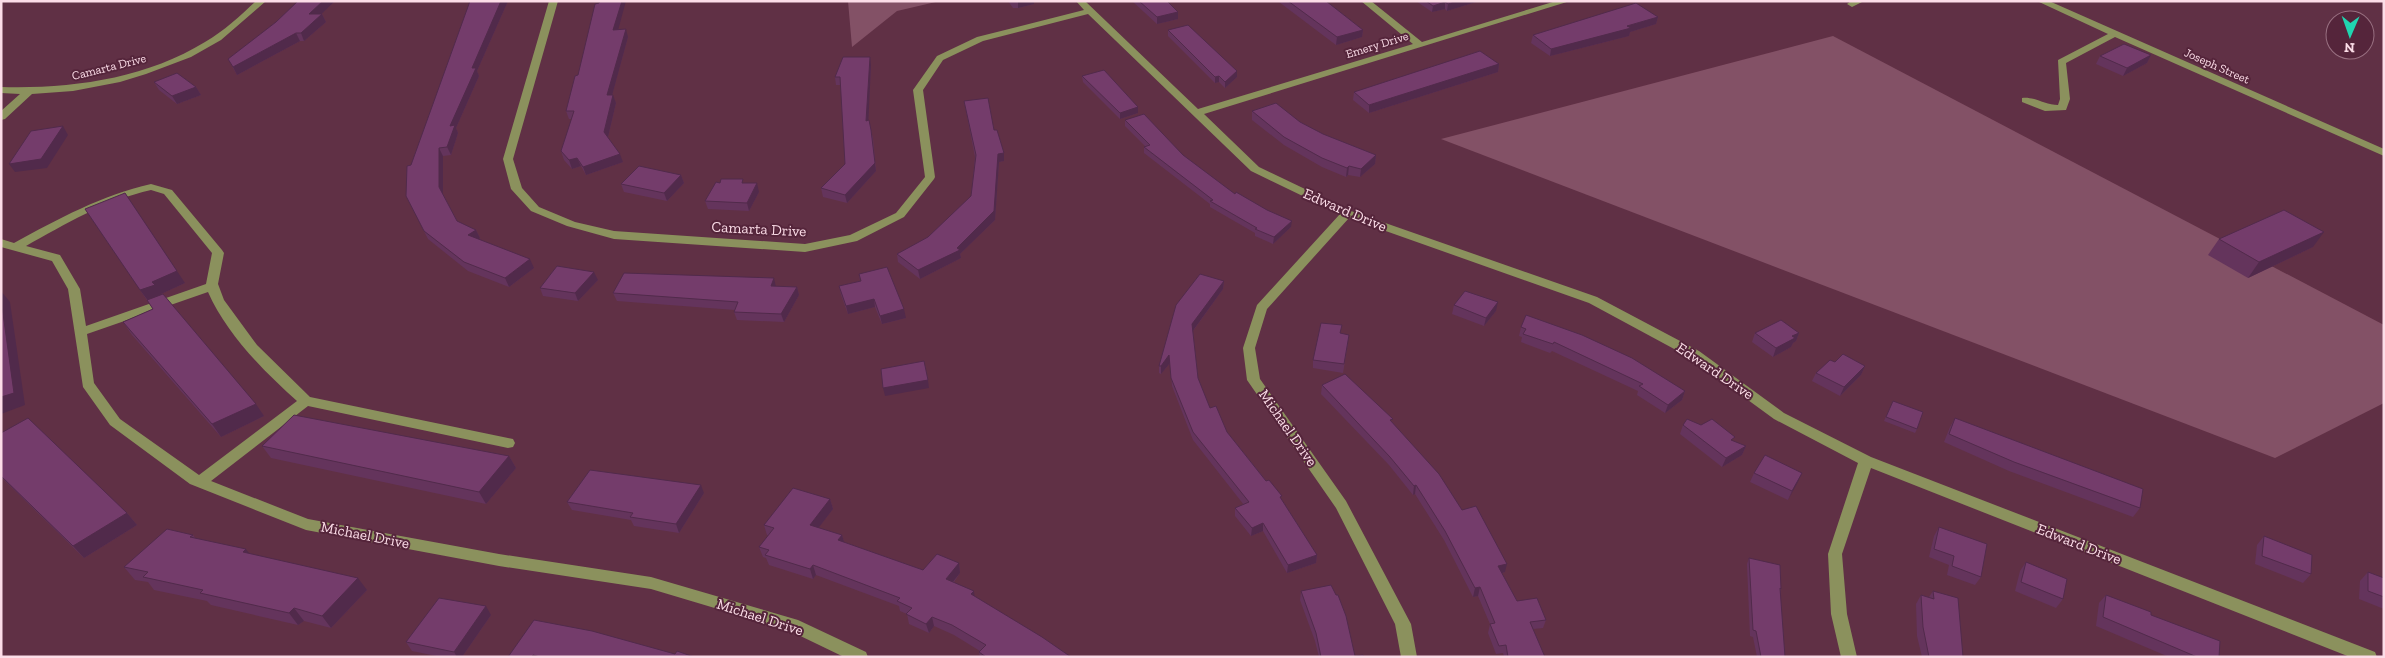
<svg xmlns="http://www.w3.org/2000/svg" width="2385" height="658" viewBox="0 0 2385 658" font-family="'Zilla Slab',serif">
<rect width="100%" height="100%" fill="#603045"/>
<g fill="#835166">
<polygon points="848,1 940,1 897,11 852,47"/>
<polygon points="1833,36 2384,325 2384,403 2275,458 1441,139"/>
</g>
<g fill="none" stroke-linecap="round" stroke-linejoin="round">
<g fill="#8b915d" fill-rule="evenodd">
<path d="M256,1H266L221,40L191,57L146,74L120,82L73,91L32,94L5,119L1,120V111L20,94L1,93V87C70,89 145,79 205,42C224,31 240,16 256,1Z"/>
<polygon points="549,1 558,1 513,159 522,188 539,207 575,222 614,231 805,244 850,235 896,213 925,177 913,90 937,56 977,37 1084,10 1076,1 1085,1 1198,109 1413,44 1361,1 1371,1 1422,42 1556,1 1570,1 1204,114 1259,167 1351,211 1597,297 1699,351 1784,413 1871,457 2375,652 2377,657 2350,657 1871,468 1842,554 1847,614 1857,657 1841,657 1831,614 1828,554 1858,463 1774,419 1689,357 1589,303 1349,218 1267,309 1255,348 1260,379 1346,501 1411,624 1417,657 1401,657 1395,624 1336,508 1247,380 1243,348 1257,305 1340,214 1251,171 1088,14 983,41 943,60 923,90 935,177 934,179 904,217 857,241 805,252 614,239 567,226 531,211 511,189 503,159"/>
<polygon points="1864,1 1852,7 1847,4 1851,1"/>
<path d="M2037,1H2049L2384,149V156L2115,37L2066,63L2070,99L2066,110L2045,111L2022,102V98C2033,96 2045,105 2058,105L2060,99L2058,60L2108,34Z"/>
<path d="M151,184L172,190L222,250L224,253L218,284L224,300L257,345L310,397L508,438L513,439L515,443L513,447L508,448L308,406L211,481L308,519L499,554L651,577L798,620L866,652L868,657H844L788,630L651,589L499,566L306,530L190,484L110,425L83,387L68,289L52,261L1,247V239L14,243C58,219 102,195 151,184ZM151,190L164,194L212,253L206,284L86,326L80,289L60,255L26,246C65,224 106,200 151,190ZM208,292C226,333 263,371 297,401L199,475L120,419L94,383L87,334Z"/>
</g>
</g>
<g fill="#64345c">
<polygon points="298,1 335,1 321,14 322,14 326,22 304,41 300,41 237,75 228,59 276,22"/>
<polygon points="470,1 508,1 477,71 479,76 456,128 458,133 451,155 443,156 443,194 457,221 476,230 480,238 478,239 534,268 509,287 468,271 428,239 406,196 411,165"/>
<polygon points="1008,1 1034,1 1034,4 1018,8 1013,8"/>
<polygon points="1132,1 1167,1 1178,12 1178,19 1157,24"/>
<polygon points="1279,1 1326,1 1363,30 1362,37 1336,45 1279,2"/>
<polygon points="1416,1 1479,1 1447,11 1445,9 1432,12"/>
<polygon points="1658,17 1656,24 1630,32 1629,36 1550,56 1531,43 1533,35"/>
<polygon points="618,30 628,37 612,95 616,103 608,137 623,162 586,175 581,166 572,169 564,160 561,151 572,119 569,119 566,111"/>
<polygon points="1168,30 1237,77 1225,88 1219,82 1215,83 1168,36"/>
<polygon points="2151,55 2147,63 2123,76 2096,64 2100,56"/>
<polygon points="1499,64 1498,72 1369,113 1353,100 1354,92"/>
<polygon points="871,65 868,120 873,138 876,171 847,203 823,197 821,188 845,164 841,85 836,85 835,77"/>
<polygon points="1082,76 1138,113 1120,119 1083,82"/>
<polygon points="154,82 196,87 201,95 177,104 159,90"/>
<polygon points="964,101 994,130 1004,161 999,162 995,220 960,254 961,258 920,279 898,262 897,254 928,237 971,196 975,157"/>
<polygon points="1252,111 1300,122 1323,134 1376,155 1375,164 1360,177 1348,175 1346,177 1322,167 1284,145 1252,120"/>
<polygon points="1125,120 1183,155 1235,194 1291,227 1273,244 1255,236 1255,233 1210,207 1210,204 1144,153 1144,147 1146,147 1125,126"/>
<polygon points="681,175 684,183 667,201 624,192 621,184"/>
<polygon points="720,183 744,183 759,192 749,211 708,209 705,201"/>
<polygon points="85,209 185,283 161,294 264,416 221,437 132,335 123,322 153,309"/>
<polygon points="2219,239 2313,247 2248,278 2208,255"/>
<polygon points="859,274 906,318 882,324 875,307 848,314 841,295 839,286 860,281"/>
<polygon points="598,280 578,301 543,296 540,288"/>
<polygon points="1224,281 1223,289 1193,331 1198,378 1210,408 1227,432 1282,500 1317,555 1316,563 1287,573 1263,531 1251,536 1235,516 1235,508 1244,505 1193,440 1172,386 1170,363 1161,374 1159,373 1159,366"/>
<polygon points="776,286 797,287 799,295 784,322 737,320 734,312 735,310 617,301 613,293"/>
<polygon points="1454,305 1496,311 1484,326 1452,314"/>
<polygon points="1521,327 1685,391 1682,400 1665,413 1637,395 1638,391 1552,351 1550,353 1521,342 1522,337 1519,336"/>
<polygon points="1755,333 1799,333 1796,341 1793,343 1791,347 1773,357 1752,342"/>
<polygon points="1341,334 1348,343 1343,373 1313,368 1313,360"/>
<polygon points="1835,362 1865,366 1861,375 1840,396 1812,381 1816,373"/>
<polygon points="1322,385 1392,422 1462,510 1505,572 1502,573 1517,601 1546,620 1543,628 1533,629 1545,657 1504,657 1503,653 1496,654 1488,633 1490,624 1478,596 1473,597 1444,540 1415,494 1413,495 1389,465 1321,394"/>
<polygon points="1893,401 1917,429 1915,433 1884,421"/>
<polygon points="1955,418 2140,508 2133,517 2009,471 1944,442 1950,427"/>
<polygon points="1683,425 1746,446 1742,455 1722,467 1680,434"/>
<polygon points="1,433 127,513 137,525 84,558 1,477"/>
<polygon points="262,446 509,456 516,468 486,504 271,458"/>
<polygon points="1754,473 1802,473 1788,500 1750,482"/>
<polygon points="704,493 679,533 634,526 631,520 572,510 567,502"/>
<polygon points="830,499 833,509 818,528 842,535 844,542 923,570 959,563 960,573 954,582 975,597 1071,657 980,657 979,652 980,651 954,635 934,626 929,633 909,624 907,614 900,611 899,606 816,575 813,579 769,565 766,558 763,557 759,547 769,535 767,535 764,525"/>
<polygon points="1939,527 1981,577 1975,585 1947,575 1949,565 1929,557 1934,536"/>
<polygon points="193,535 196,539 249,553 367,590 331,628 304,621 298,625 211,605 207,601 154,590 148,582 135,580 124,567"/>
<polygon points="2264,536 2311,574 2303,583 2255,564 2257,545"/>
<polygon points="1749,558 1781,589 1780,592 1785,657 1757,657 1753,637 1750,636 1747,564"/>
<polygon points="2026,562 2063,599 2056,608 2015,591 2020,571"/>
<polygon points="2368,572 2384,578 2384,609 2359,599 2360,581"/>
<polygon points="1301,591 1355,656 1364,657 1319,657 1315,641 1300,600"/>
<polygon points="1933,591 1963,657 1922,657 1917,636 1916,604 1921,595 1929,597"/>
<polygon points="2106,595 2151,615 2219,657 2169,657 2096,626 2099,603"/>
<polygon points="491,615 462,657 441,657 412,651 406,642"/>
</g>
<g fill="#512a4b">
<polygon points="323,1 335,1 313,22 309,14"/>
<polygon points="501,1 508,1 477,71 479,76 456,128 458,133 451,155 447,147 450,126 472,68"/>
<polygon points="622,1 626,1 616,38 613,30"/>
<polygon points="1018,1 1034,1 1034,4 1018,8"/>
<polygon points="1458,1 1479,1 1447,11 1448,4"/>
<polygon points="1445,2 1445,9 1432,12 1433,6"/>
<polygon points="1178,12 1178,19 1157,24 1157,17"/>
<polygon points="322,14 326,22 304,41 301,33"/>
<polygon points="1658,17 1656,24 1630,32 1629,36 1550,56 1551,49"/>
<polygon points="626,29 628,37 610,103 607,95"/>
<polygon points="1363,30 1362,37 1336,45 1337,37"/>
<polygon points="296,33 300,41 237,75 233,67"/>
<polygon points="2151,55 2147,63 2123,76 2127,68"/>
<polygon points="870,57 871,65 868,129 866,121"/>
<polygon points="1499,64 1498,72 1369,113 1369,105"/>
<polygon points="1237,71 1237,77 1225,88 1225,82"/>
<polygon points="1219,76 1219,82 1215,83 1215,77"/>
<polygon points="196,87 201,95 177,104 172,96"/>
<polygon points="613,95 616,103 607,141 604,132"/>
<polygon points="1138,107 1138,113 1120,119 1120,113"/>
<polygon points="63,126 68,135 47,168 15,172 9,164"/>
<polygon points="871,130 876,171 847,203 845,195"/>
<polygon points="439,148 443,156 443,195 439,187"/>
<polygon points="1004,153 1004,161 999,162 995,220 960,254 961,258 920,279 918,270 957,248 998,154"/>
<polygon points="620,154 623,162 586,175 583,167"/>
<polygon points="1376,155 1375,164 1360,177 1361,169"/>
<polygon points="577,158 581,166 572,169 569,160"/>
<polygon points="1349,166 1348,175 1346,177 1347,168"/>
<polygon points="681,175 684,183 667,201 664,193"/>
<polygon points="757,183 759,192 749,211 747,203"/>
<polygon points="125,193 185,283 161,294 163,297 149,302 140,290 152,282"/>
<polygon points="1292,221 1291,227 1273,244 1274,237"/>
<polygon points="476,230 480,238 472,244 468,235"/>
<polygon points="2324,232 2313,247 2248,278 2259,262"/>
<polygon points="530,259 534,268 509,287 505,278"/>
<polygon points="594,272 598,280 578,301 575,293"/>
<polygon points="774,278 776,287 771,286"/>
<polygon points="1224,281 1223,289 1192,332 1192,324"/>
<polygon points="797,287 799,295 784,322 781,314"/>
<polygon points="1,291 10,302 25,405 1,414"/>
<polygon points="874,299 875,307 848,314 846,306"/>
<polygon points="1498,302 1496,311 1484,326 1486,318"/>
<polygon points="904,309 906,318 882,324 880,316"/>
<polygon points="1799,333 1796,341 1793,343 1791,347 1773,357 1776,348 1792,336"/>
<polygon points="1169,355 1170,363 1161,374 1161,366"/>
<polygon points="1865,366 1861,375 1840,396 1844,387"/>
<polygon points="928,380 929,388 885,396 883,388"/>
<polygon points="1685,391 1682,400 1665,413 1668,405"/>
<polygon points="256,404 264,416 221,437 212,424"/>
<polygon points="1746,446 1742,455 1722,467 1726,458"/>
<polygon points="509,456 516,468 486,504 479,492"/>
<polygon points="1802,473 1798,482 1788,500 1792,491"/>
<polygon points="701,485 704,493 679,533 676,524"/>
<polygon points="1416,485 1415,494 1413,495 1414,486"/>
<polygon points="830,499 833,509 813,535 810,525"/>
<polygon points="127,513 137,525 84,558 73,546"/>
<polygon points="1263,523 1263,531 1251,536 1252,528"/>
<polygon points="842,535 845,545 838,540"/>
<polygon points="246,549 255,561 243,552"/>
<polygon points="1317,555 1316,563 1287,573 1288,565"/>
<polygon points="959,563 960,573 948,588 946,579"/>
<polygon points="1507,564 1505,572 1496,575 1498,566"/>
<polygon points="813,565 816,575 813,579 810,569"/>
<polygon points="358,578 367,590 331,628 322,616"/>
<polygon points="1480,587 1478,596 1473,597 1475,588"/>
<polygon points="974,591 975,600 971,594"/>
<polygon points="486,606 491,615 462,657 457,657 454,652"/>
<polygon points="294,608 304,621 298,625 289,613"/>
<polygon points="932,617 934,626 929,633 926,624"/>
</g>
<g fill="#743c6b" stroke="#512a4b">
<polygon points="298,1 323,1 309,14 322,14 301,33 296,33 233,67 228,59 276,22"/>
<polygon points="470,1 501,1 472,68 476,68 450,126 455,125 447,147 439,148 439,187 457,221 476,230 468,235 530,259 505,278 464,262 424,231 406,196 407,166 411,165"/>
<polygon points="600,1 622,1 613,30 626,29 607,95 613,95 604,132 620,154 583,167 577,158 569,160 561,151 574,111 566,111 575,76 578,75 595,4 599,3"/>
<polygon points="1139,1 1167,1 1178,12 1157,17"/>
<polygon points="1288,1 1326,1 1363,30 1337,37"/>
<polygon points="1426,1 1458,1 1448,4 1445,2 1433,6"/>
<polygon points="1636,3 1658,17 1627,26 1631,28 1551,49 1533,35"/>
<polygon points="1188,25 1237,71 1225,82 1219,76 1215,77 1168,30"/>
<polygon points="2124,44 2151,55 2127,68 2100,56"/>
<polygon points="1480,51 1499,64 1369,105 1354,92"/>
<polygon points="843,57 870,57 866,121 869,120 871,130 875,163 845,195 821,188 845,164 840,77 835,77"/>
<polygon points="1104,70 1138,107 1120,113 1082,76"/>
<polygon points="177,73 196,87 172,96 154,82"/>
<polygon points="988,98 994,130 997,130 1004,153 998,154 994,211 957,248 960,250 918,270 897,254 928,237 971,196 976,155 964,101"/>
<polygon points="1276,103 1300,122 1323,134 1376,155 1361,169 1349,166 1347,168 1322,158 1284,137 1252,111"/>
<polygon points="1144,114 1183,155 1235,194 1236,192 1267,210 1292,221 1274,237 1255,229 1257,228 1210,201 1213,200 1144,147 1150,145 1125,120"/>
<polygon points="63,126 41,159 9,164 31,131"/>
<polygon points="639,166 681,175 664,193 621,184"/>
<polygon points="721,179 743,179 742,183 757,183 747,203 705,201 716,182 720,183"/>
<polygon points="125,193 177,271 152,282 155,285 140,290 85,209"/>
<polygon points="2284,210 2324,232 2259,262 2219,239"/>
<polygon points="557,266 594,272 575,293 540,288"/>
<polygon points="887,267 904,309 880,316 874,299 846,306 839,286 861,281 859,274"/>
<polygon points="624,273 774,278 771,286 797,287 781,314 734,312 738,302 613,293"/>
<polygon points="1200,274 1224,281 1192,324 1198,378 1210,408 1216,406 1227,432 1266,481 1269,480 1282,496 1280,497 1317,555 1288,565 1263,523 1252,528 1235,508 1249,502 1193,432 1171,378 1169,355 1161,366 1159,366 1176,305"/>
<polygon points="1465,291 1498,302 1486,318 1454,305"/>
<polygon points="163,294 256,404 212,424 123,322 153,309 147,300"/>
<polygon points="1,299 14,393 1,397"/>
<polygon points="1526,315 1582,335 1632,358 1685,391 1668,405 1639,386 1643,384 1554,342 1553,344 1523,334 1526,329 1521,327"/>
<polygon points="1781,320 1799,333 1792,336 1795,338 1776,348 1755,333"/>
<polygon points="1321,323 1342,325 1340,333 1349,335 1344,364 1313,360"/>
<polygon points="1843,354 1865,366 1844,387 1816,373 1830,360 1835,362"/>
<polygon points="924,361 928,380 883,388 881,369"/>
<polygon points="1345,374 1393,419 1390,420 1439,474 1462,510 1476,506 1507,564 1498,566 1517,601 1537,598 1546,620 1530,622 1545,657 1508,657 1506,645 1499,646 1490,624 1495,623 1480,587 1475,588 1445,531 1416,485 1414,486 1390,457 1322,385"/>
<polygon points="1893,401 1923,412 1917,429 1886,417"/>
<polygon points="294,415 509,456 479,492 262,446"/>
<polygon points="28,418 127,513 73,546 1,476 1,433"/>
<polygon points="1955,418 2143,489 2140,508 2014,462 1949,434"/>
<polygon points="1687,419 1701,425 1712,419 1735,437 1731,440 1746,446 1726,458 1683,425"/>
<polygon points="1765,455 1802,473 1792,491 1754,473"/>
<polygon points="590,470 701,485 676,524 630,517 633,513 567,502"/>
<polygon points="793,488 830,499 810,525 842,535 838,540 923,570 937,554 959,563 946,579 974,591 971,594 1042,637 1071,657 986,657 979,652 986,645 952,625 932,617 926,624 906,614 912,608 897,601 900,598 813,565 810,569 765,555 769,550 759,547 774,528 764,525"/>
<polygon points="1939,527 1987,544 1981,577 1952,566 1954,556 1934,549"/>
<polygon points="167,529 193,535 190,537 246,549 243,552 358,578 322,616 294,608 289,613 200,593 203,590 143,577 148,572 124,567"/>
<polygon points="2264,536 2312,555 2311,574 2262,556"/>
<polygon points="1749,558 1780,565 1781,589 1780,588 1785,657 1761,657 1756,631 1753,630"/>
<polygon points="2026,562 2067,579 2063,599 2021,582"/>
<polygon points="2368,572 2384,578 2384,597 2368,591"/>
<polygon points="1331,585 1336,595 1338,595 1346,616 1355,656 1363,655 1364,657 1321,657 1316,633 1301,591"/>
<polygon points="1933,591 1958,598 1963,657 1929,657 1923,627 1921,595 1934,599"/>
<polygon points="2106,595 2151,612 2151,615 2220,641 2219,657 2197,657 2103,617"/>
<polygon points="439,598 486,606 454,652 406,642"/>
<polygon points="534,620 592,631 675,654 677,651 694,657 540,657 533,655 532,657 508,657"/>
</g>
<g text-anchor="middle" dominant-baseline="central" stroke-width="4" stroke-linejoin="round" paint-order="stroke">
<g font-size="12" fill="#fcdde8" stroke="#55253b">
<text transform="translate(1377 45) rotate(-17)">Emery Drive</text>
<text transform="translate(2217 66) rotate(24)">Joseph Street</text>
<text transform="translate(109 67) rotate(-14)">Camarta Drive</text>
</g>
<g font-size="15" fill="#fcdde8" stroke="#55253b">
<text transform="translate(1345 210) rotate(23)">Edward Drive</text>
<text transform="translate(759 229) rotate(3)">Camarta Drive</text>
<text transform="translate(1715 371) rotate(34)">Edward Drive</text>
<text transform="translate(1288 428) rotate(55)">Michael Drive</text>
<text transform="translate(365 535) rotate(11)">Michael Drive</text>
<text transform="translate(2079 544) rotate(21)">Edward Drive</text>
<text transform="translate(760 617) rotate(18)">Michael Drive</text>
</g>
</g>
<rect width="2385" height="658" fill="none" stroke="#fcdde8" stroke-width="5"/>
<g transform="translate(2350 35) rotate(182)"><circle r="24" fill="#55253b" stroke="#986f80"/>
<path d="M0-4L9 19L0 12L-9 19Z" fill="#20d5b0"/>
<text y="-8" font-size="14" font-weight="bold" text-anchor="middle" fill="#fcdde8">N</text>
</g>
</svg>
